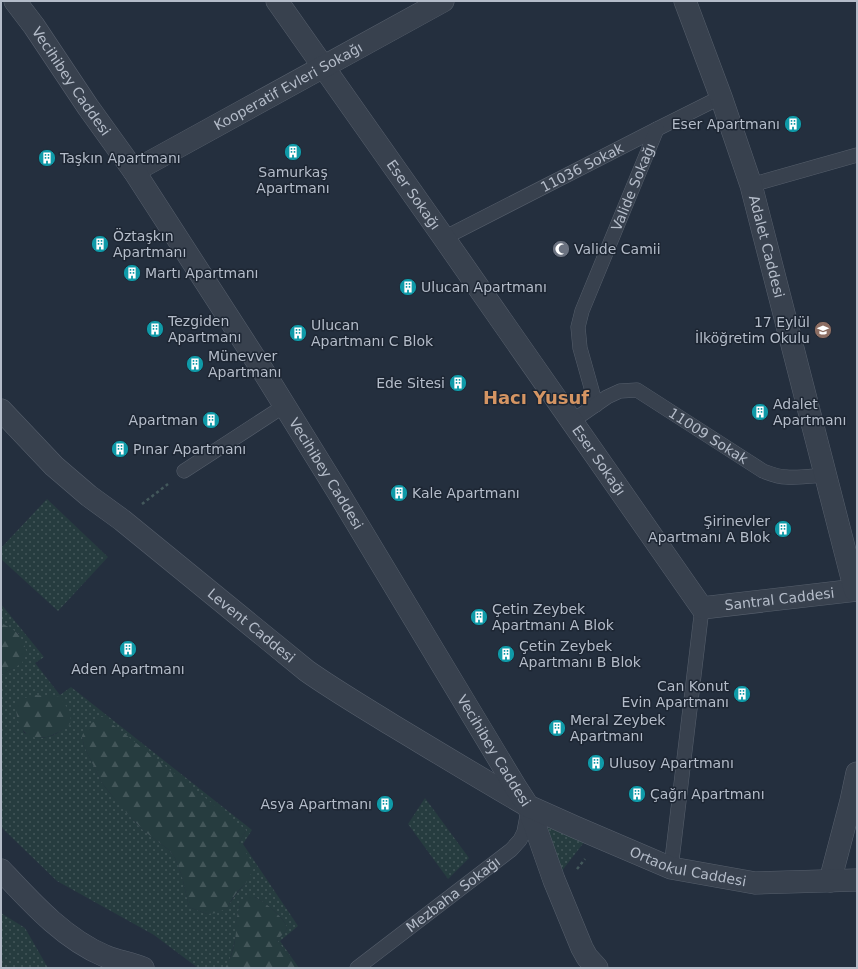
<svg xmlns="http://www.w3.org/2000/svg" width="858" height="969" viewBox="0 0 858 969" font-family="'DejaVu Sans',sans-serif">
<defs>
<pattern id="grass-dots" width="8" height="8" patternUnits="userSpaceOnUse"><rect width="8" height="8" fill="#263c3f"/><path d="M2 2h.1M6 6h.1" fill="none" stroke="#435659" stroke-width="1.8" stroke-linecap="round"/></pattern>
<pattern id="forest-firs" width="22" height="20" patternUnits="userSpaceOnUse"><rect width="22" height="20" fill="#263c3f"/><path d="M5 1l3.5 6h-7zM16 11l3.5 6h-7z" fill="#435659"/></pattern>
</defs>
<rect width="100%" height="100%" fill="#242f3e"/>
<g fill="url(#grass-dots)" fill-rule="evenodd">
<polygon points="47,499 108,557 58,611 1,559 1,548"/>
<path d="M1,604L44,657L35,663L60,695L71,687L252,830L243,844L298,926L280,941L299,968H297L277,940L285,932L287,927C281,914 267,904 255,897L240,906L237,916L236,936L232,952L227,967L225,968H198L154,935L57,881L1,827V675L14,668L19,634L1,623ZM16,714L62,730L54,735L43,738L24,733ZM82,736L246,830L239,843L246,883C238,891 232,899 227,908L207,914L189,907L182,876L175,858L169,850L144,831L136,823L109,792L102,783L84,746Z"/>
<polygon points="425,798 469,858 448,879 408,824"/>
<polygon points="546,819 585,841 561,872 546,829"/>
<polygon points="1,913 25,928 48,968 2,968 1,966"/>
</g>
<g fill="url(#forest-firs)">
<path d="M1,623C18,632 21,634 27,653L22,663L14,668L1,675Z"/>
<path d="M35,695L60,697L66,706L71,714L70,724C43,747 15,742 16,703L25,698Z"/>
<polygon points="102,716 246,830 239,843 255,866 246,883 238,891 232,899 227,908 217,913 207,914 189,907 182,876 175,858 169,850 144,831 122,808 102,783 84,746 82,736 86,727"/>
<path d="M250,895C263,900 281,914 287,927L285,932L277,940L297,968H225C232,958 235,944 236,932C236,927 236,922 237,917C238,910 241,902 245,896Z"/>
</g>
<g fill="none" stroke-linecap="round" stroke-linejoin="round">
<defs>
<g id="service">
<polyline points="751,185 857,155"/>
<path id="s1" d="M444,238L657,129L721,97"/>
<path id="s2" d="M596,405L580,348L578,327L582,311L657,129"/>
<path id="s3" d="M571,422L607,397L620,391L637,390L763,471C771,474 778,477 786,477C799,478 812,476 825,475"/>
<polyline points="184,471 284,406"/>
<polyline points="671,868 702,608"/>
<path id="s4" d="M357,968L511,850L520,840L524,832L528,811"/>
</g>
<g id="minor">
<path id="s5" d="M277,1L444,238L702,608L857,590"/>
<path id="s6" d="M685,1L721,97L751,185L855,590"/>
<path id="s7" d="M134,171L443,1"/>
<path id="s8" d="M1,410L54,466L89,496L122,520L307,671C334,690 363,707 392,725C437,752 483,780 528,806L554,880L582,948L587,957L597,968"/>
<path d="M1,870C31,902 64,939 105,956C116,961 131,963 143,968"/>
<polyline points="830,881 851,801 857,773"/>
</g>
<g id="tertiary">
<path id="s9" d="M15,1L34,26L88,107L134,171L265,374L338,492L515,786L528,806L575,827L671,868L755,883L857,880"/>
</g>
</defs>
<use href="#service" stroke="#565f6c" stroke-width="15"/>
<use href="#minor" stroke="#565f6c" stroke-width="23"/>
<use href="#tertiary" stroke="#565f6c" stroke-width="23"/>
<g stroke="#44595c" stroke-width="2.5" stroke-dasharray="3 3" stroke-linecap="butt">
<polyline points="142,504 168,484"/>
<polyline points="577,869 585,859"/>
</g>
<use href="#service" stroke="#38414e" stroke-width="14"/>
<use href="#minor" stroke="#38414e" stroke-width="22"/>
<use href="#tertiary" stroke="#38414e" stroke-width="22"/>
</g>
<defs>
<symbol id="building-disc" viewBox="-11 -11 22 22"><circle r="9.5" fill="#0f9aa8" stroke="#1d2633"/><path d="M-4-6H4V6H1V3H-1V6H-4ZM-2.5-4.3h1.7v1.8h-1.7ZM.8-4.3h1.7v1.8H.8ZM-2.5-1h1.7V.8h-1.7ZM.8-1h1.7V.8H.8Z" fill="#fff"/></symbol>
<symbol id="mosque-disc" viewBox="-11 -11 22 22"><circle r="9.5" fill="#6b7280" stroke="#1d2633"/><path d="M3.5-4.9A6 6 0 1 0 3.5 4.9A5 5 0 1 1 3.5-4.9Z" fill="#fff"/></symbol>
<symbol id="school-disc" viewBox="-11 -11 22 22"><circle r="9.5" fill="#8d6e63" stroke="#1d2633"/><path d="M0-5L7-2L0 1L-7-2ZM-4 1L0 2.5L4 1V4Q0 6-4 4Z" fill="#fff"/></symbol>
</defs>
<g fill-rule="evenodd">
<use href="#building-disc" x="783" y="114" width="20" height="20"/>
<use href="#building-disc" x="283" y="142" width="20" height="20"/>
<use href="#building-disc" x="37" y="148" width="20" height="20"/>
<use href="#building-disc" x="90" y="234" width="20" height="20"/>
<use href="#mosque-disc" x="551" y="239" width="20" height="20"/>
<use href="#building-disc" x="122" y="263" width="20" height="20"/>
<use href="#building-disc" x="398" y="277" width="20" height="20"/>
<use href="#building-disc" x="145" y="319" width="20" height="20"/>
<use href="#school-disc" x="813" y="320" width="20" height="20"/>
<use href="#building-disc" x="288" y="323" width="20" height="20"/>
<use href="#building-disc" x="185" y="354" width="20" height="20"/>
<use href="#building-disc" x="448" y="373" width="20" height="20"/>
<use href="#building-disc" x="750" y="402" width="20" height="20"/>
<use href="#building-disc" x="201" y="410" width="20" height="20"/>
<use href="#building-disc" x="110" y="439" width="20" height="20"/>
<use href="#building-disc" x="389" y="483" width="20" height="20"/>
<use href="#building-disc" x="773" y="519" width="20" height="20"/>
<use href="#building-disc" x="469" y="607" width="20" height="20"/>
<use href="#building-disc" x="118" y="639" width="20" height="20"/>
<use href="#building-disc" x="496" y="644" width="20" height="20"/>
<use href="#building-disc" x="732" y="684" width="20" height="20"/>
<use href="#building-disc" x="547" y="718" width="20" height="20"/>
<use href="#building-disc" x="586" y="753" width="20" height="20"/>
<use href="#building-disc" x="627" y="784" width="20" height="20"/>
<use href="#building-disc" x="375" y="794" width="20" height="20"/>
</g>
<g text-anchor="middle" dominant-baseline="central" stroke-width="3" stroke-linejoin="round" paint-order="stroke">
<g font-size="14" fill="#b4bcc9" stroke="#1d2633">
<text stroke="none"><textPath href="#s9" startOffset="98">Vecihibey Caddesi</textPath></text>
<text stroke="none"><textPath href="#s7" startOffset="176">Kooperatif Evleri Sokağı</textPath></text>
<text stroke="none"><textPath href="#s1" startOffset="155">11036 Sokak</textPath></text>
<text stroke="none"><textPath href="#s2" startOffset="231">Valide Sokağı</textPath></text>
<text stroke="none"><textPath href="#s5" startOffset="237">Eser Sokağı</textPath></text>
<text stroke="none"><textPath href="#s6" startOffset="259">Adalet Caddesi</textPath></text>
<text stroke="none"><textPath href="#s3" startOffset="160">11009 Sokak</textPath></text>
<text stroke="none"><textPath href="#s5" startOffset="561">Eser Sokağı</textPath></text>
<text stroke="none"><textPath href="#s9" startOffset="566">Vecihibey Caddesi</textPath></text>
<text stroke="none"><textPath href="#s5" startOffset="819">Santral Caddesi</textPath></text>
<text stroke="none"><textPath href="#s8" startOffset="331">Levent Caddesi</textPath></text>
<text stroke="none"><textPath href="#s9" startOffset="890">Vecihibey Caddesi</textPath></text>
<text stroke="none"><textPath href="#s9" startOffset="1127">Ortaokul Caddesi</textPath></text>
<text stroke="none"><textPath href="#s4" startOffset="121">Mezbaha Sokağı</textPath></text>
</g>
<g font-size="14" fill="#b4bcc9" stroke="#1d2633" text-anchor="start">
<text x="780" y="124" text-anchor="end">Eser Apartmanı</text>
<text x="60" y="158">Taşkın Apartmanı</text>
<text x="293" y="172" text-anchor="middle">Samurkaş<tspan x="293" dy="16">Apartmanı</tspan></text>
<text x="113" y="236">Öztaşkın<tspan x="113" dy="16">Apartmanı</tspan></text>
<text x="574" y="249">Valide Camii</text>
<text x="145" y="273">Martı Apartmanı</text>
<text x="421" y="287">Ulucan Apartmanı</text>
<text x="168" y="321">Tezgiden<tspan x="168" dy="16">Apartmanı</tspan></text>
<text x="810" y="322" text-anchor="end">17 Eylül<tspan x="810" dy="16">İlköğretim Okulu</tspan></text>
<text x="311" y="325">Ulucan<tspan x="311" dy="16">Apartmanı C Blok</tspan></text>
<text x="208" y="356">Münevver<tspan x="208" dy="16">Apartmanı</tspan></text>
<text x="445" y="383" text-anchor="end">Ede Sitesi</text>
<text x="773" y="404">Adalet<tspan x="773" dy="16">Apartmanı</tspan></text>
<text x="198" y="420" text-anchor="end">Apartman</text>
<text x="133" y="449">Pınar Apartmanı</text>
<text x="412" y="493">Kale Apartmanı</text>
<text x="770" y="521" text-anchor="end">Şirinevler<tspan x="770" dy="16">Apartmanı A Blok</tspan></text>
<text x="492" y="609">Çetin Zeybek<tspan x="492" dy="16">Apartmanı A Blok</tspan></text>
<text x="519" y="646">Çetin Zeybek<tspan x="519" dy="16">Apartmanı B Blok</tspan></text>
<text x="128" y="669" text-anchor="middle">Aden Apartmanı</text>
<text x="729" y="686" text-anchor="end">Can Konut<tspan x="729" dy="16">Evin Apartmanı</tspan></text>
<text x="570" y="720">Meral Zeybek<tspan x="570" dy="16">Apartmanı</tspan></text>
<text x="609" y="763">Ulusoy Apartmanı</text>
<text x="650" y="794">Çağrı Apartmanı</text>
<text x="372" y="804" text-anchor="end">Asya Apartmanı</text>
</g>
<g font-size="18" font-weight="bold" fill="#d59563" stroke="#1d2633">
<text x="536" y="397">Hacı Yusuf</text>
</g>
</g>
<rect width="858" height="969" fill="none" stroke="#b4bcc9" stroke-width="4"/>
</svg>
